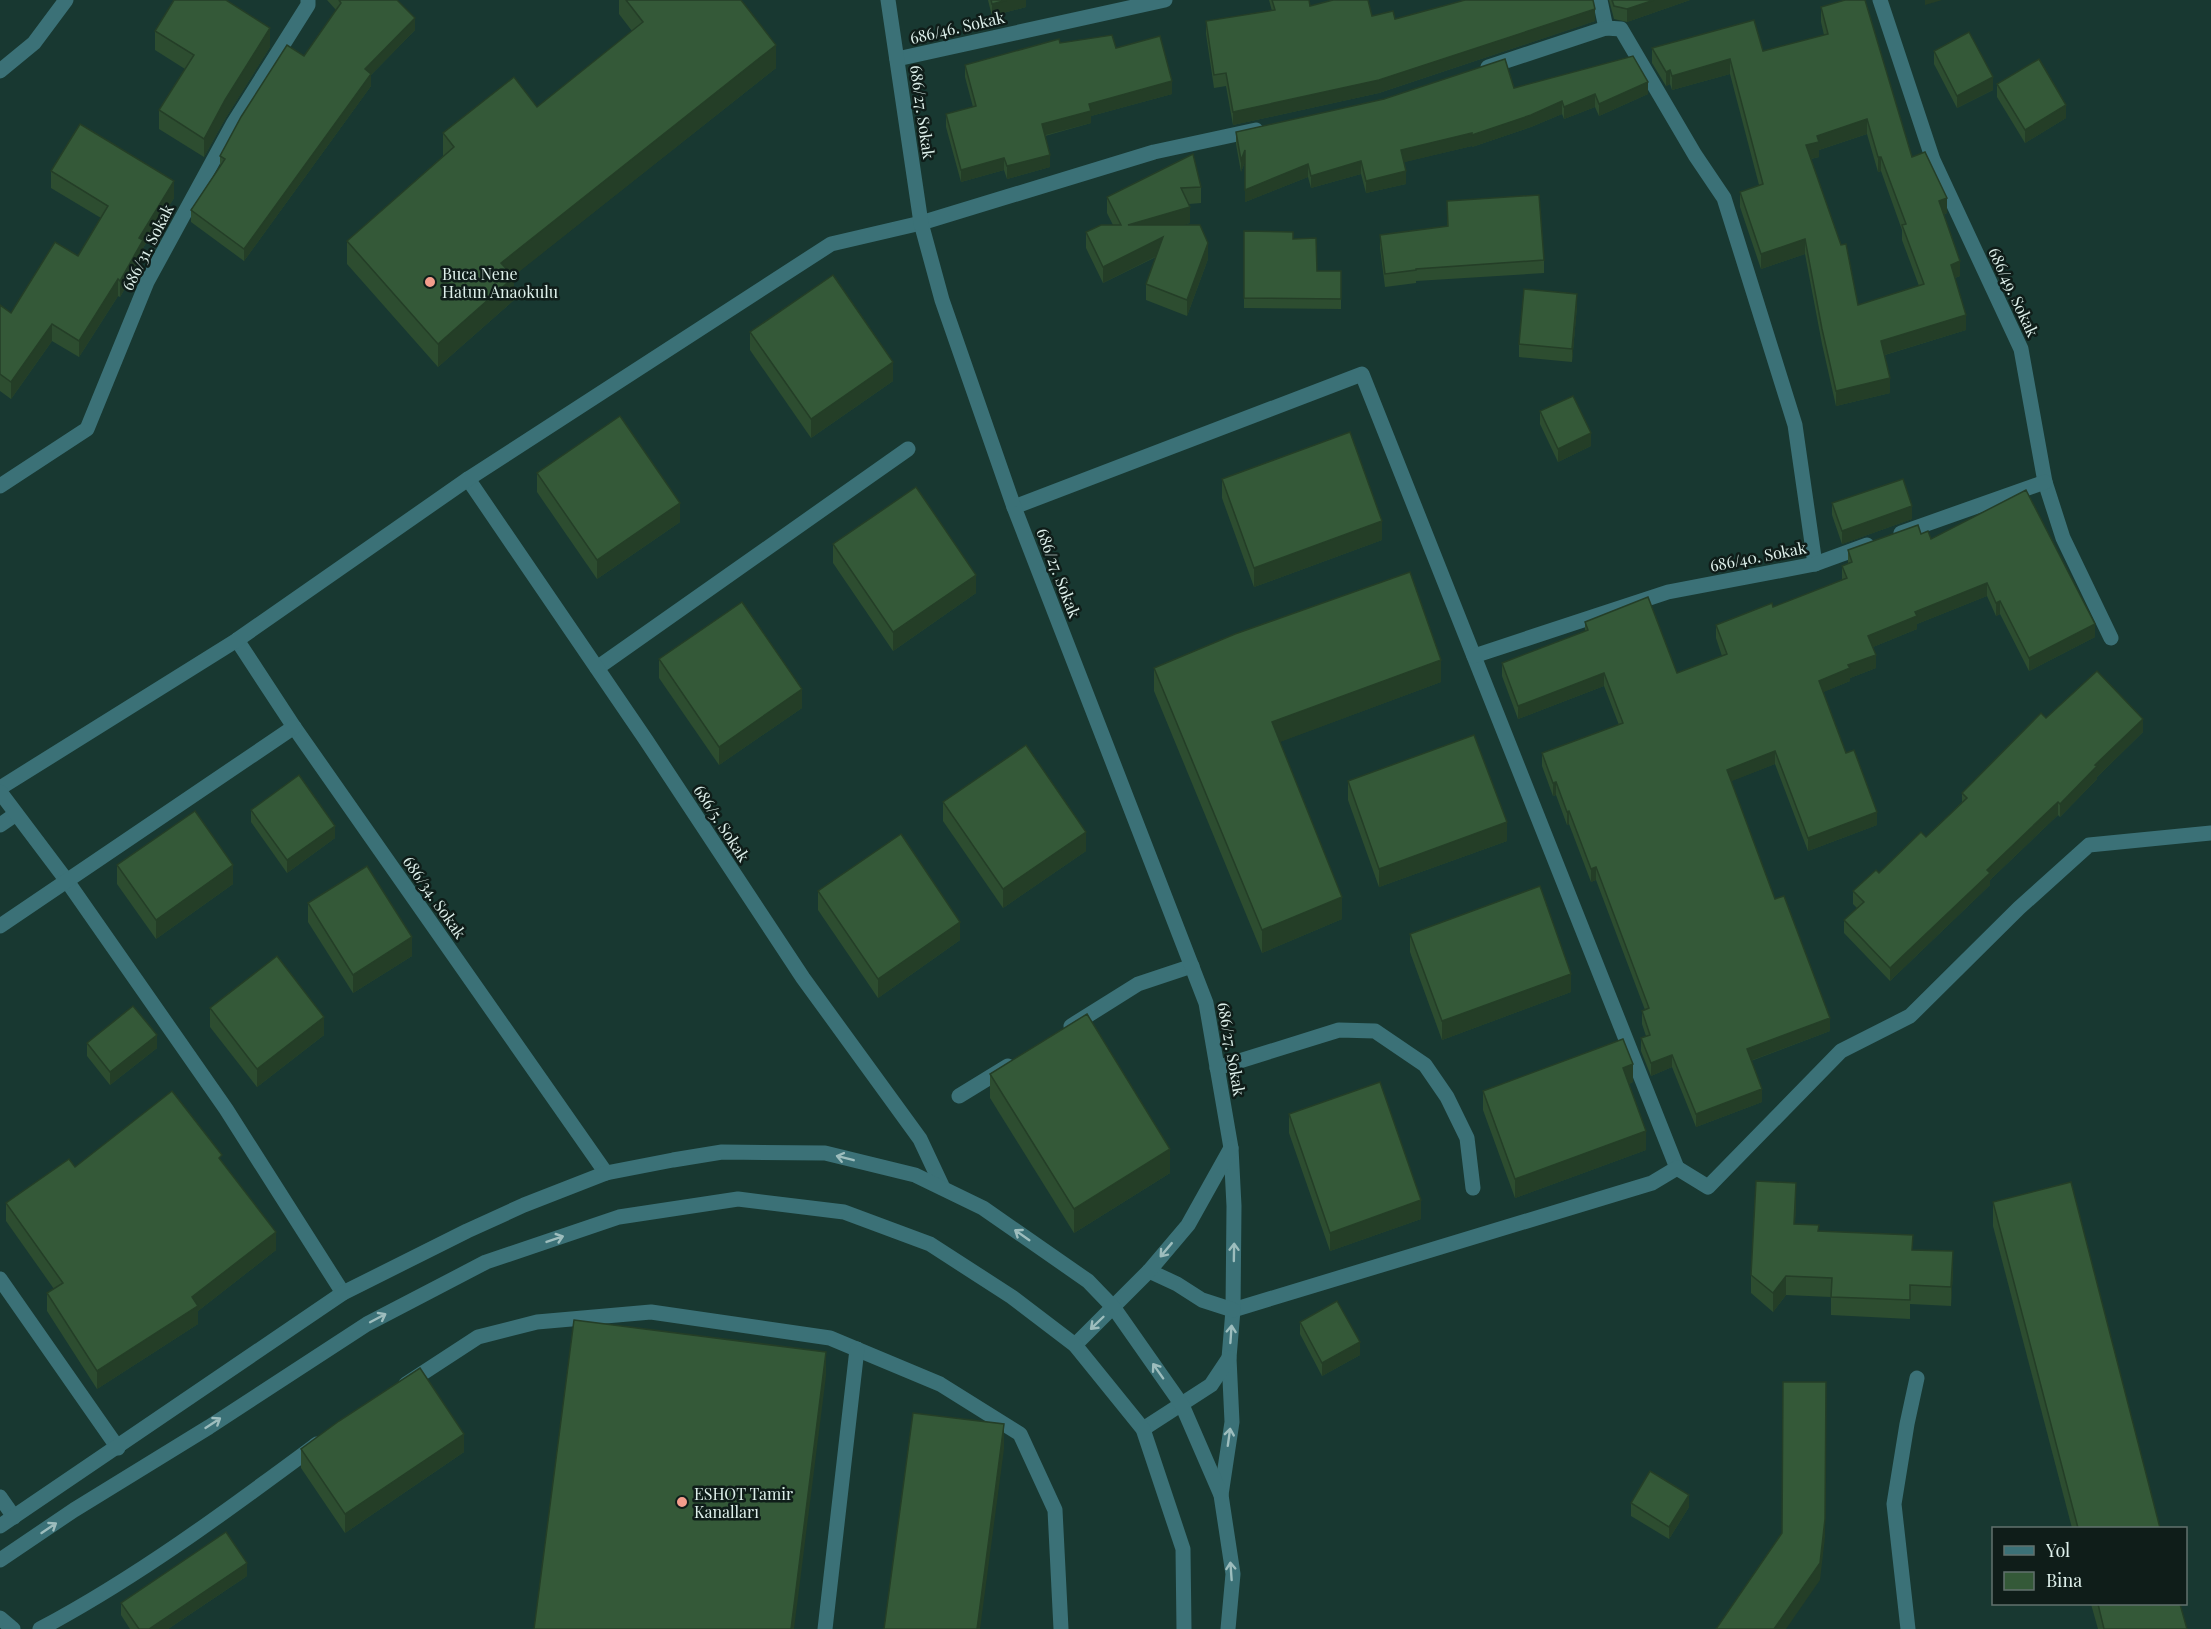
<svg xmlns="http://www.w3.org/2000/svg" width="2211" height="1629" viewBox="0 0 2211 1629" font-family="'Playfair Display',serif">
<rect width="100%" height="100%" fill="#183831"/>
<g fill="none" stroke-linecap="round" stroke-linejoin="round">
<g stroke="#3b7177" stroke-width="15">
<polyline points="597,668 908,449"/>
<polyline points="0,825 16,814"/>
<polyline points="1071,1026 1138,984 1192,966"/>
<polyline points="1217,1068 1339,1030 1375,1031 1425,1065 1447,1097 1467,1138 1473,1188"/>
<polyline points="959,1096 1008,1066"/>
<polyline points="1908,1629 1894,1504 1907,1424 1917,1378"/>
</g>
<g stroke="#3b7177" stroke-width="15">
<polyline points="1600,0 1606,28"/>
<polyline points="1880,0 1933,160 2021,349 2045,482 2063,538 2111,638"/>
<polyline points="897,59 1165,0"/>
<polyline points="1488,67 1606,28 1621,29 1695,155 1724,198 1795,425 1815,564"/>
<polyline points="0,71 34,43 66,0"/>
<polyline points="468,479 646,740 803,978 920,1139 943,1188"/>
<polyline points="0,486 87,429 147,282 233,124 308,5 308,0"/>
<polyline points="1014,507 1362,374 1677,1168"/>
<polyline points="1901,533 2045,482"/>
<polyline points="237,640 294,727 606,1173"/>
<polyline points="1474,656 1668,592 1815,564 1867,545"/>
<polyline points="0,788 237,640 468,479 831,244 921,223 1154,152 1256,130"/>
<polyline points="0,792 67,881 226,1109 343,1293"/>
<polyline points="0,926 294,727"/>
<polyline points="0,1279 118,1448"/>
<polyline points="1233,1310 1652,1183 1677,1168 1708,1187 1841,1051 1910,1016 2019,908 2089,845 2211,833"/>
<polyline points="406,1384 478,1337 537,1322 651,1312 830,1338 940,1384 1020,1434 1055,1510 1061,1629"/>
<polyline points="0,1497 14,1517"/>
<polyline points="0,1618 13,1629"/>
<path d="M40,1629C138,1577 228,1510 317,1444"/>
<polyline points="825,1629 857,1349"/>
</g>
<g stroke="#3b7177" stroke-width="15">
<polyline points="888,0 921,223 942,300 1014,507 1206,1003 1231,1148 1234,1206 1233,1310 1229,1358 1232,1422 1221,1495"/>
<polyline points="1149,1271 1177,1284 1202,1300 1233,1310"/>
<polyline points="1075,1345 1149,1271 1188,1225 1231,1148"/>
<polyline points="1143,1429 1211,1385 1229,1358"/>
<polyline points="0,1526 343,1293 467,1231 524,1205 606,1173 673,1160 722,1152 825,1153 915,1175 983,1208 1088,1281 1114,1308 1182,1405 1221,1495 1233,1574 1228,1629"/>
<polyline points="0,1560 74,1510 209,1427 367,1324 486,1262 619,1217 738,1199 844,1212 930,1244 1012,1297 1075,1345 1143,1429 1183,1549 1184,1629"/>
</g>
</g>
<g fill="#2d4d30" fill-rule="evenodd">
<polygon points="327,0 397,0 415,30 371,75 371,86 244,261 191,222 191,210 220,166 220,156 304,56 336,10"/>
<polygon points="619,0 741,0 776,68 513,276 514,300 438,367 347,264 347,241 443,156 443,133 537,107 632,31 619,14"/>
<polygon points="988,0 1026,0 1026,7 992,16"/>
<polygon points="1269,0 1309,0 1310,6 1395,19 1595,21 1379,93 1233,125 1226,86 1214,88 1206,34 1206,21 1272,11"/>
<polygon points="1609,0 1690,0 1627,22 1614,19"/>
<path d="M1821,7L1947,213L1943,215L1960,276L1955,278L1966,330L1885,355L1890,393L1836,406L1822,344L1805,254L1761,269L1740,207V192L1759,185L1730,74L1672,90L1670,84L1666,86L1652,63V48L1763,51L1824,35L1821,22ZM1867,134L1878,172L1881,171L1902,230V240L1919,286L1858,305L1811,159L1819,157V150Z"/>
<polygon points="155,31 270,47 225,119 204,157 159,129 159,110 185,69 155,50"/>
<polygon points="1060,43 1116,48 1172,94 1091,116 1091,123 1045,136 1050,167 1007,179 1004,170 961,182 946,127 946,114 973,107 965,77 965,65"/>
<polygon points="1934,51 1993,90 1957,108 1934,64"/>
<polygon points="1997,84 2066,118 2025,143 1997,97"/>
<polygon points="1514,88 1648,94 1599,116 1595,107 1564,119 1562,114 1531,127 1472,147 1472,146 1404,162 1406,184 1366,193 1361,174 1311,188 1308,177 1245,202 1245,162 1241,172 1236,144 1236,132"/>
<polygon points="1193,154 1201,187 1201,203 1189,204 1190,223 1182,225 1208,259 1187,316 1146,300 1146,284 1156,257 1103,283 1086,248 1086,232 1113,225 1107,213 1107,197"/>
<polygon points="51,171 174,198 143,248 143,257 120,297 118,296 79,357 52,341 11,399 0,391 0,305 11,313 78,256 101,218 51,188"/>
<polygon points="1447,201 1544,260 1544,273 1416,281 1416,283 1385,287 1380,248 1380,235 1447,226"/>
<polygon points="1244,231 1293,239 1317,271 1341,271 1341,309 1244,308"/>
<polygon points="1577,306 1572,362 1519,357 1519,344"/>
<polygon points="750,332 893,381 811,438 750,350"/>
<polygon points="1540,411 1591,446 1558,462 1540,424"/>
<polygon points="537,473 680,522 597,579 537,492"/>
<polygon points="1222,479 1382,540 1254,587 1222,498"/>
<polygon points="1832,503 1912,519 1842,544 1832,515"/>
<polygon points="1921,534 2095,637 2029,671 2000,614 1996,616 1987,596 1917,624 1917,629 1873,647 1876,668 1850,678 1850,681 1823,692 1846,753 1877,825 1808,851 1775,764 1731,781 1775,899 1830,1031 1751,1061 1762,1102 1696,1127 1672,1067 1651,1076 1641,1051 1641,1038 1646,1036 1642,1024 1642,1011 1645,1010 1596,880 1591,882 1569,824 1567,825 1556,795 1553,796 1542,766 1542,753 1619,725 1604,686 1518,719 1502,676 1502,663 1585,631 1585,622 1677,673 1722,656 1716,638 1716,625 1773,607 1842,580 1842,566 1848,563 1848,550"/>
<polygon points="833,544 976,593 893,651 833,563"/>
<polygon points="659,659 802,708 719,765 659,678"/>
<polygon points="1154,668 1441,682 1279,742 1342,919 1262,953 1154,691"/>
<polygon points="2046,718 2143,732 2097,777 2097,779 2060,817 2058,815 1990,880 1990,885 1890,981 1844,933 1844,920 1857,908 1853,904 1853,891 1879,873 1926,837 1962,802 1962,793"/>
<polygon points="1348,781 1507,841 1379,887 1348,800"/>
<polygon points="943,802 1086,851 1003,908 943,821"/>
<polygon points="251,810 335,838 287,873 251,822"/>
<polygon points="117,865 233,884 156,939 117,884"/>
<polygon points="818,891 960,940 878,998 818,910"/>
<polygon points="308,903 412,956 353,993 308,922"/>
<polygon points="1410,934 1571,992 1442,1040 1410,952"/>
<polygon points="210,1008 324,1035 257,1087 210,1027"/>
<polygon points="87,1043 157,1048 110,1085 87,1056"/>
<polygon points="990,1074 1170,1173 1074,1233 990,1098"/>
<polygon points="1633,1082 1629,1084 1646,1150 1515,1198 1483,1110 1483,1091"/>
<polygon points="1289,1114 1421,1219 1330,1251 1289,1133"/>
<polygon points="222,1162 276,1250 198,1311 198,1324 97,1389 47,1311 47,1293 54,1289 6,1221 6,1203 75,1167"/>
<polygon points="1796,1201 1795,1224 1819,1231 1913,1250 1953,1270 1951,1306 1910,1304 1910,1319 1831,1315 1831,1297 1786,1295 1773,1312 1751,1293 1751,1275"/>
<polygon points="1993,1202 2160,1528 2072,1528 1993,1226"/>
<polygon points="1300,1322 1360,1355 1322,1376 1300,1334"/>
<polygon points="301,1449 464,1452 345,1533 301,1468"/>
<polygon points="1631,1503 1689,1507 1669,1539 1631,1516"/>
<polygon points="247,1576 168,1629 130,1629 121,1615 121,1603"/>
<polygon points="2091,1604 2180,1604 2187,1629 2098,1629"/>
</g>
<g fill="#243e27">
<polygon points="1007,0 1026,0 1026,7 992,16 992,4"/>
<polygon points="1654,0 1690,0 1627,22 1627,9"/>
<polygon points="1925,0 1942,0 1925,5"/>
<polygon points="1595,9 1595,21 1379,93 1233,125 1233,112"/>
<polygon points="415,18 415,30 371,75 371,86 244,261 244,249 365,69"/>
<polygon points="270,28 270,47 225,119 204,157 204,139 225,100"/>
<polygon points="776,45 776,68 501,286 501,263"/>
<polygon points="1730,59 1730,74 1672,90 1672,76"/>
<polygon points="1670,70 1670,84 1666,86 1666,72"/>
<polygon points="1993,77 1993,90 1957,108 1957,96"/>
<polygon points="1172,81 1172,94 1091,116 1091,123 1042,136 1042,124 1089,104"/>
<polygon points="1648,82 1648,94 1599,116 1599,104"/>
<polygon points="1595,94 1595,107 1564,119 1564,107"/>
<polygon points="1562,101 1562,114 1531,127 1472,147 1472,135"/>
<polygon points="2066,105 2066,118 2025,143 2025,130"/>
<polygon points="1867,119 1867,134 1819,150 1819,157 1806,160 1806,145 1817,136"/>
<polygon points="1472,133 1472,146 1401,163 1401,150"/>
<polygon points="1245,150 1245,162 1241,172 1241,160"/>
<polygon points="1050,155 1050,167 1007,179 1007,166"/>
<polygon points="1878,157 1881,157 1881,171 1878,172"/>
<polygon points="1004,158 1004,170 961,182 961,170"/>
<polygon points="1361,161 1361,174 1311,188 1311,176"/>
<polygon points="1308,164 1308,177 1245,202 1245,190"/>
<polygon points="1406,171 1406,184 1366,193 1366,181"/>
<polygon points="174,181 174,198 143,248 143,257 120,297 120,281 139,238"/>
<polygon points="1947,198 1947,213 1939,216 1939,201"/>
<polygon points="1190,207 1190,223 1128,241 1128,225"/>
<polygon points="1163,237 1163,253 1103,283 1103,267"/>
<polygon points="1805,239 1805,254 1761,269 1761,254"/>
<polygon points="1208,243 1208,259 1187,316 1187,300"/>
<polygon points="1960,261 1960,276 1951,279 1951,265"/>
<polygon points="514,277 514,300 438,367 438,344"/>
<polygon points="118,279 118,296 79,357 79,341"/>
<polygon points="1577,294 1577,306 1572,362 1572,349"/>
<polygon points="1966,315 1966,330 1881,356 1881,341"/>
<polygon points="52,324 52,341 11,399 11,382"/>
<polygon points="893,362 893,381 811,438 811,419"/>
<polygon points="1890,378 1890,393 1836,406 1836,391"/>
<polygon points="1591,433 1591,446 1558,462 1558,449"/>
<polygon points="680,503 680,522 597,579 597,560"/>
<polygon points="1912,506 1912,519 1842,544 1842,531"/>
<polygon points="1382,521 1382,540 1254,587 1254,568"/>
<polygon points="976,575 976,593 893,651 893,632"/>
<polygon points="1987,583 1987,596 1917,624 1917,629 1868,649 1868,636 1915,612"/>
<polygon points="2000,601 2000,614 1996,616 1996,603"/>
<polygon points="2095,624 2095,637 2029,671 2029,658"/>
<polygon points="1876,655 1876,668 1850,678 1850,681 1819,694 1819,681 1848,665"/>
<polygon points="1441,660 1441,682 1272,745 1272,722"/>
<polygon points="1604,673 1604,686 1518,719 1518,706"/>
<polygon points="802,689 802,708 719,765 719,747"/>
<polygon points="2143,719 2143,732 2097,777 2097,779 2060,817 2060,804 2095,765"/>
<polygon points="1775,751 1775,764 1727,783 1727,770"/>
<polygon points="1556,782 1556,795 1553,796 1553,783"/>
<polygon points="2058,802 2058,815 1990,880 1990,885 1890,981 1890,968 1987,870"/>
<polygon points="1569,811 1569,824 1567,825 1567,812"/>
<polygon points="1877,812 1877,825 1808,851 1808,838"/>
<polygon points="1507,822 1507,841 1379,887 1379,869"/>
<polygon points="335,826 335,838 287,873 287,860"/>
<polygon points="1086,832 1086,851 1003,908 1003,889"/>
<polygon points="233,865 233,884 156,939 156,920"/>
<polygon points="1596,867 1596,880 1591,882 1591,869"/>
<polygon points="1342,897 1342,919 1262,953 1262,930"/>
<polygon points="960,922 960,940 878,998 878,979"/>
<polygon points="412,937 412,956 353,993 353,975"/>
<polygon points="1571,974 1571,992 1442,1040 1442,1021"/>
<polygon points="324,1017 324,1035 257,1087 257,1069"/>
<polygon points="1830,1018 1830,1031 1747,1062 1747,1049"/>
<polygon points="157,1035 157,1048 110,1085 110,1072"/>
<polygon points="1672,1055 1672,1067 1651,1076 1651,1063"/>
<polygon points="1633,1064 1633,1082 1623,1086 1623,1068"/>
<polygon points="1762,1089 1762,1102 1696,1127 1696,1114"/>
<polygon points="1646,1131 1646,1150 1515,1198 1515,1179"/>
<polygon points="1170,1149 1170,1173 1074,1233 1074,1209"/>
<polygon points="1796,1183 1796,1201 1794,1243 1794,1224"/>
<polygon points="1421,1200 1421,1219 1330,1251 1330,1233"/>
<polygon points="276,1232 276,1250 198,1311 198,1324 97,1389 97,1371"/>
<polygon points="1953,1251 1953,1270 1951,1306 1951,1287"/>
<polygon points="1786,1276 1786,1295 1773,1312 1773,1293"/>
<polygon points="1360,1342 1360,1355 1322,1376 1322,1363"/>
<polygon points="826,1352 826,1376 794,1629 791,1629"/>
<polygon points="1826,1382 1825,1537 1820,1580 1786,1629 1774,1629"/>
<polygon points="1004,1424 1004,1449 980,1629 977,1629"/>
<polygon points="464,1434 464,1452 345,1533 345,1514"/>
<polygon points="1689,1495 1689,1507 1669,1539 1669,1527"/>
<polygon points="247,1563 247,1576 168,1629 149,1629"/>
</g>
<g fill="#345938" stroke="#243e27" stroke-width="1.5" fill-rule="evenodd">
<polygon points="174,0 226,0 270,28 225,100 204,139 159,110 194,55 155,31"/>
<polygon points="339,0 397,0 415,18 365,69 371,74 244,249 191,210 225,159 220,156 241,117 287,45 304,56 341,3"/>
<polygon points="626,0 741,0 776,45 501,263 514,277 438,344 347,241 454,147 443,133 514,77 537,107 643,22"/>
<polygon points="991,0 1007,0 992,4"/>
<polygon points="1272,0 1309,0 1310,6 1333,0 1368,0 1372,16 1393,11 1395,19 1465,0 1593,0 1595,9 1379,80 1233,112 1226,73 1214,75 1206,21 1275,10"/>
<polygon points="1612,0 1654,0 1627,9 1614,6"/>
<path d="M1845,0H1865L1912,157L1925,152L1947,198L1939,201L1960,261L1951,265L1966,315L1881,341L1890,378L1836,391L1822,329L1805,239L1761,254L1740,192L1763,184L1730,59L1672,76L1670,70L1666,72L1652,48L1754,20L1763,51L1828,34L1821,7ZM1867,119L1878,157H1881L1906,224L1902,225L1924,284L1858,305L1846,244L1841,245L1806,145L1819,142L1817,136Z"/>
<polygon points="1969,32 1993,77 1957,96 1934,51"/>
<polygon points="1112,35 1116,48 1160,36 1172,81 1089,104 1091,111 1042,124 1050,155 1007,166 1004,158 961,170 946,114 976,106 965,65 1059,39 1060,43"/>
<polygon points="1633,56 1648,82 1599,104 1595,94 1564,107 1562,101 1531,115 1472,135 1472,133 1401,150 1406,171 1366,181 1361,161 1311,176 1308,164 1245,190 1245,150 1241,160 1236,132 1384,99 1505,59 1514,88"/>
<polygon points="2039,59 2066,105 2025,130 1997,84"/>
<polygon points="80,124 174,181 139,238 143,240 120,281 118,279 79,341 52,324 11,382 0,374 0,305 11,313 55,242 78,256 108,206 51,171"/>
<polygon points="1193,154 1201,187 1181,188 1190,207 1128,225 1200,225 1208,243 1187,300 1146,284 1163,237 1103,267 1086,232 1101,225 1121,225 1107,197"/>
<polygon points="1539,195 1544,260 1416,269 1416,270 1385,274 1380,235 1448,226 1447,201"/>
<polygon points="1244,231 1293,232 1293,239 1316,238 1317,271 1341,271 1341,299 1244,298"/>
<polygon points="833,275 893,362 811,419 750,332"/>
<polygon points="1524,289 1577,294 1572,349 1519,344"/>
<polygon points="1573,396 1591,433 1558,449 1540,411"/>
<polygon points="620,416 680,503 597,560 537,473"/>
<polygon points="1350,432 1382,521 1254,568 1222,479"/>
<polygon points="1903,479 1912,506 1842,531 1832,503"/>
<polygon points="916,487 976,575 893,632 833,544"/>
<polygon points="2026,490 2095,624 2029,658 2000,601 1996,603 1987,583 1915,612 1917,616 1868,636 1876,655 1848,665 1850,668 1819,681 1846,753 1854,750 1877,812 1808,838 1775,751 1727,770 1775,899 1784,896 1830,1018 1747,1049 1762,1089 1696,1114 1672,1055 1651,1063 1641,1038 1650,1035 1642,1011 1649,1008 1596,867 1591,869 1569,811 1567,812 1556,782 1553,783 1542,753 1623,723 1604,673 1518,706 1502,663 1588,630 1585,622 1648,597 1677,673 1727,654 1716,625 1772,603 1773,607 1847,578 1842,566 1852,562 1848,550 1918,525 1921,534 1928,531 1931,539"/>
<polygon points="1410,572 1441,660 1272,722 1342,897 1262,930 1154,668 1235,634"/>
<polygon points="742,602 802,689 719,747 659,659"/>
<polygon points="2097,671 2143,719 2095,765 2097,766 2060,804 2058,802 1987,870 1990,873 1890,968 1844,920 1864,902 1853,891 1876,870 1879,873 1921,832 1926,837 1967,798 1962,793 2041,713 2046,718"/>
<polygon points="1474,735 1507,822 1379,869 1348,781"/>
<polygon points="1026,745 1086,832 1003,889 943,802"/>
<polygon points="299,775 335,826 287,860 251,810"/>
<polygon points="195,811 233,865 156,920 117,865"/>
<polygon points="901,834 960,922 878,979 818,891"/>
<polygon points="367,866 412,937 353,975 308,903"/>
<polygon points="1540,886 1571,974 1442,1021 1410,934"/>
<polygon points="277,956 324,1017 257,1069 210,1008"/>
<polygon points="133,1006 157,1035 110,1072 87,1043"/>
<polygon points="1087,1014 1170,1149 1074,1209 990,1074"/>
<polygon points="1623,1039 1633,1064 1623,1068 1646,1131 1515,1179 1483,1091"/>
<polygon points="1380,1082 1421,1200 1330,1233 1289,1114"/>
<polygon points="172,1091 222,1155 219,1158 276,1232 192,1297 198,1306 97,1371 47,1293 63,1283 6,1203 69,1159 75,1167"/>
<polygon points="1756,1181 1796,1183 1794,1224 1819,1225 1818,1231 1913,1235 1912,1250 1953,1251 1951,1287 1910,1285 1910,1300 1831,1297 1832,1278 1786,1276 1773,1293 1751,1275"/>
<polygon points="2071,1182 2160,1528 2078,1528 1993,1202"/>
<polygon points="1337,1301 1360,1342 1322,1363 1300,1322"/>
<polygon points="574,1320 826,1352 791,1629 534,1629"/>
<polygon points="420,1368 464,1434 345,1514 301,1449 339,1421"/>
<polygon points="1783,1382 1826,1382 1825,1519 1820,1563 1774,1629 1716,1629 1782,1533"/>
<polygon points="913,1413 1004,1424 977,1629 884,1629"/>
<polygon points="1650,1471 1689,1495 1669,1527 1631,1503"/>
<polygon points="226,1532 247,1563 149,1629 139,1629 121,1603"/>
<polygon points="2098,1604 2180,1604 2187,1629 2104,1629"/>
</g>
<defs><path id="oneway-shaft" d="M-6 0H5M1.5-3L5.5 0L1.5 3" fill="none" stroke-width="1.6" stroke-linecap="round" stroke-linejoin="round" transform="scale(1.5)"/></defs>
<g stroke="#9dbdbd">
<use href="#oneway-shaft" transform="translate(845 1158) rotate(-166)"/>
<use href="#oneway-shaft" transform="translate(1022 1235) rotate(-145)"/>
<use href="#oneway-shaft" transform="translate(555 1239) rotate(-19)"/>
<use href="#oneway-shaft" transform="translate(1166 1250) rotate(130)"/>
<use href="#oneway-shaft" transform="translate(1234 1252) rotate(-89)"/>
<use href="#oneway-shaft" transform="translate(378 1318) rotate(-28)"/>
<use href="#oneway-shaft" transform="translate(1097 1323) rotate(136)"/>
<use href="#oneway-shaft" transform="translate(1231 1334) rotate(-86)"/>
<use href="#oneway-shaft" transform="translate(1158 1371) rotate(-125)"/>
<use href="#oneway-shaft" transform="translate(213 1423) rotate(-33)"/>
<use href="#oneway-shaft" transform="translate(1229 1437) rotate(-82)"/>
<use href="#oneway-shaft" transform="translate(49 1528) rotate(-34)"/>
<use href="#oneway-shaft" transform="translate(1231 1571) rotate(-94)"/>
</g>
<g fill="#f49d8c" stroke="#0f1d19" stroke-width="2">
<circle cx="430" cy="282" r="6"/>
<circle cx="682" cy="1502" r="6"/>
</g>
<g text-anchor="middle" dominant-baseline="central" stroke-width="5" stroke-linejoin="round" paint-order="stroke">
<g font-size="16" fill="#def0eb" stroke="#0f1d19">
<text transform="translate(957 27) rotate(-13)">686/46. Sokak</text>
<text transform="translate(923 112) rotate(82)">686/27. Sokak</text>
<text transform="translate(147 247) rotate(-63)">686/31. Sokak</text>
<text transform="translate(2014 292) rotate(65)">686/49. Sokak</text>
<text transform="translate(1758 556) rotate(-11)">686/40. Sokak</text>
<text transform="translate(1059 573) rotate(69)">686/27. Sokak</text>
<text transform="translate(722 823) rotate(57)">686/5. Sokak</text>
<text transform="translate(435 897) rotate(55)">686/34. Sokak</text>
<text transform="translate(1232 1049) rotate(80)">686/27. Sokak</text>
</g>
<g font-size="16" fill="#def0eb" stroke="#0f1d19" text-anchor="start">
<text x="442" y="273">Buca Nene<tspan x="442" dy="18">Hatun Anaokulu</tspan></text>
<text x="694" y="1493">ESHOT Tamir<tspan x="694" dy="18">Kanalları</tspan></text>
</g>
</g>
<rect x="1992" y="1527" width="195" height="78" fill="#0f1d19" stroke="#62716d" stroke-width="1.5"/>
<rect x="2004" y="1546" width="30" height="9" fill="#3b7177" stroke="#62716d" stroke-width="1.5"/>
<text x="2046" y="1557" font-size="18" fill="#def0eb">Yol</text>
<rect x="2004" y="1572" width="30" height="18" fill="#345938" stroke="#62716d" stroke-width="1.5"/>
<text x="2046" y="1587" font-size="18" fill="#def0eb">Bina</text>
</svg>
